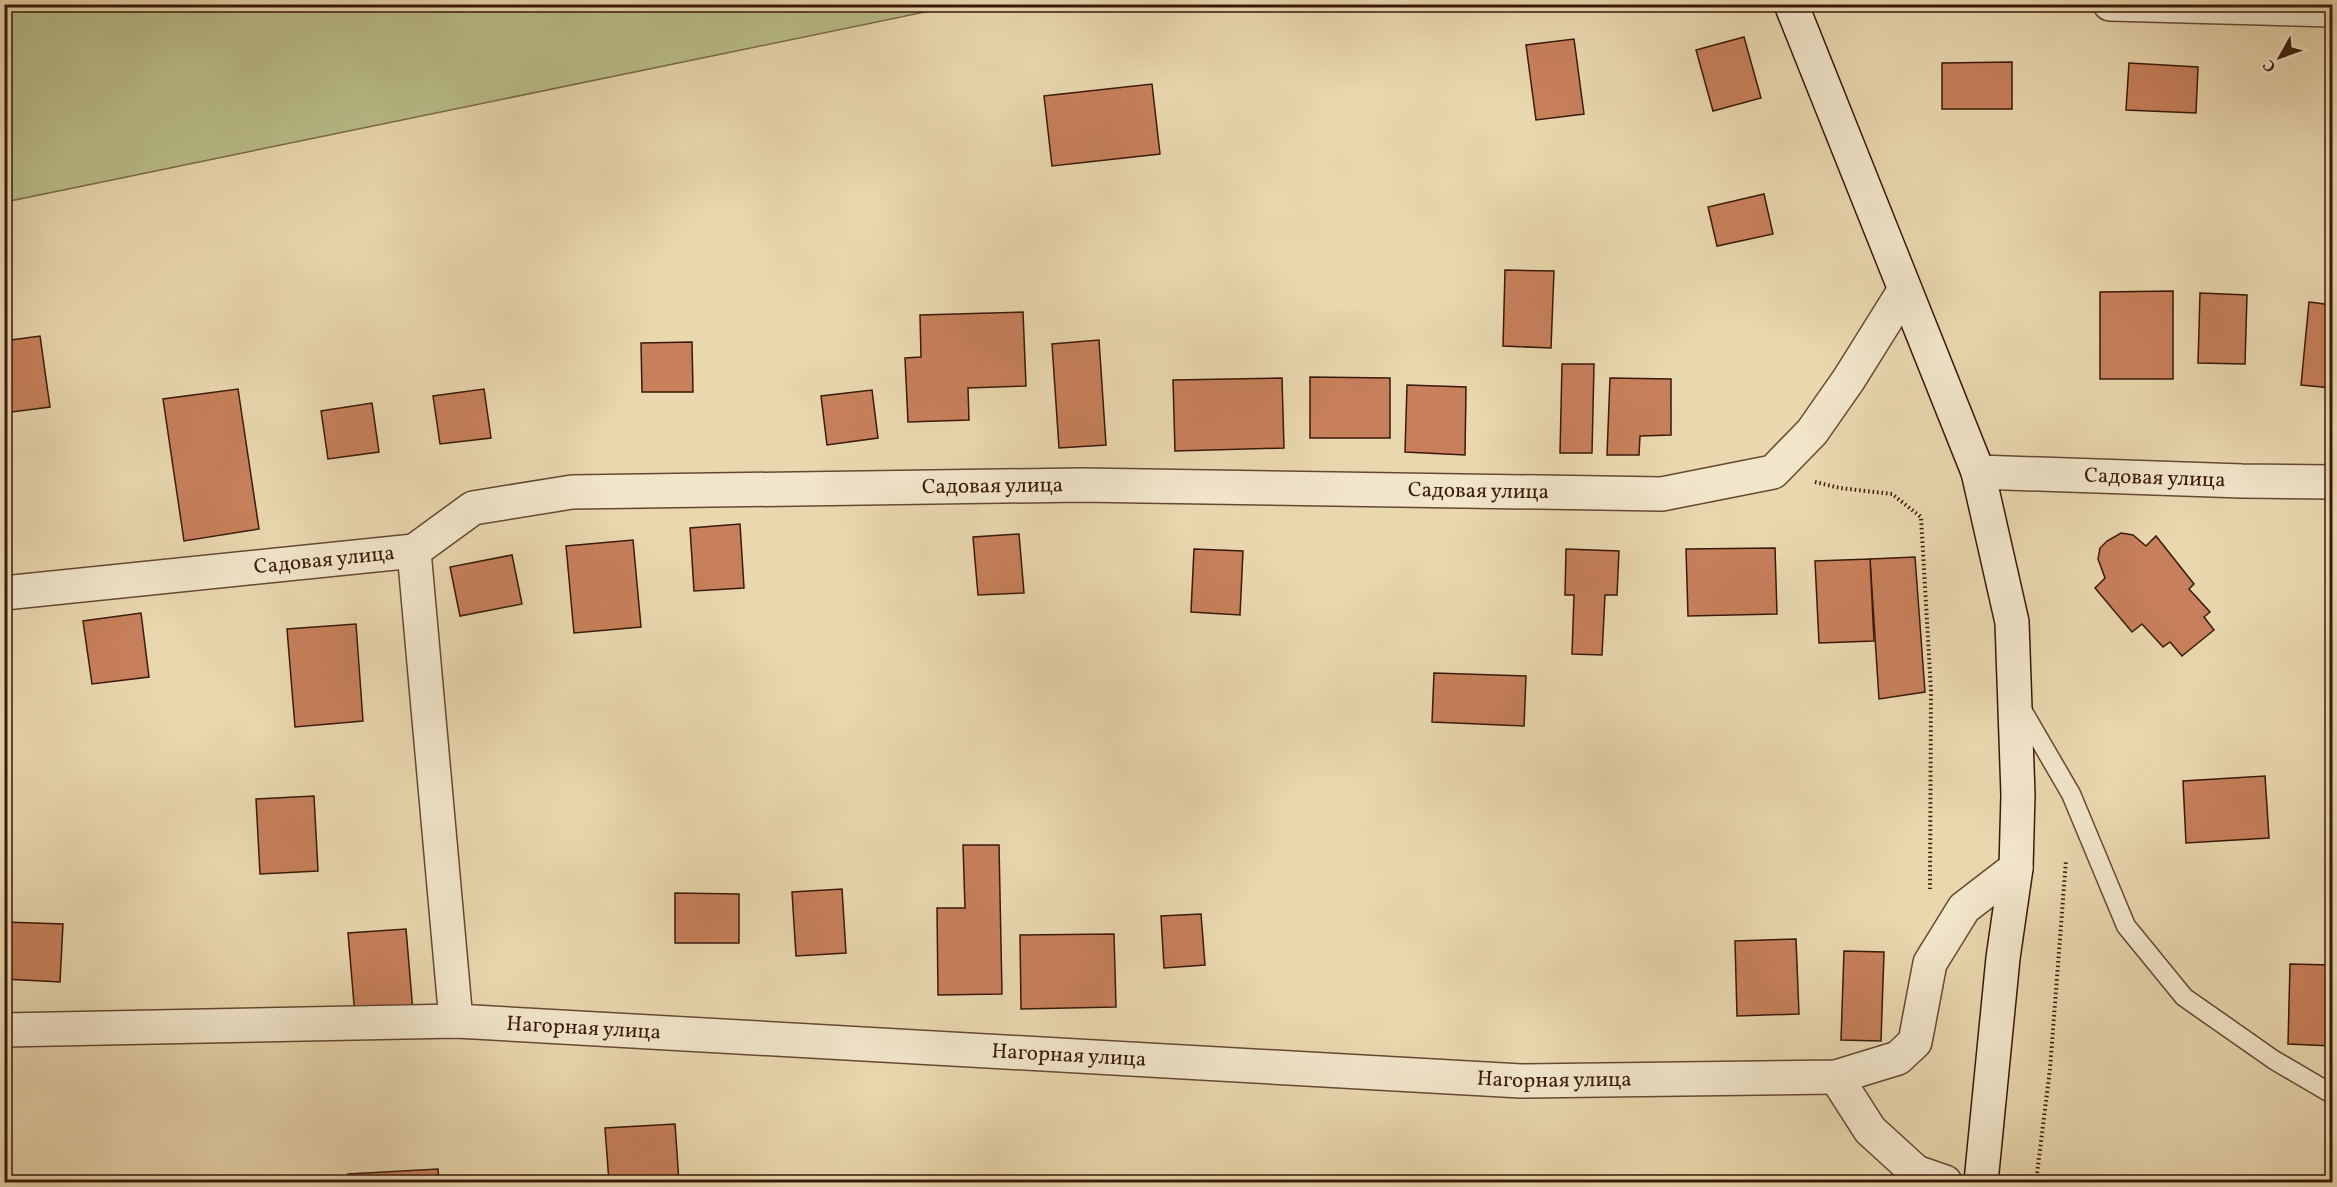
<svg xmlns="http://www.w3.org/2000/svg" width="2337" height="1187" viewBox="0 0 2337 1187" font-family="Vollkorn,serif">
<rect width="100%" height="100%" fill="#e9d7ae"/>
<filter id="stains"><feTurbulence type="fractalNoise" baseFrequency=".00333" numOctaves="4"/><feColorMatrix values="0 0 0 0 .2 0 0 0 0 .09 0 0 0 0 .02 0 0 0 .5 -.17"/></filter>
<radialGradient id="worn" r=".72"><stop offset=".6" stop-color="#630" stop-opacity="0"/><stop offset="1" stop-color="#630" stop-opacity=".3"/></radialGradient>
<polygon fill="#b9bd88" stroke="#7a6b48" stroke-width="1.5" points="5,4 959,4 959,5 5,202"/>
<g fill="#c7805b" stroke="#3a1909" stroke-width="1.5">
<polygon points="1744,37 1761,98 1713,111 1696,50"/>
<polygon points="1574,39 1584,114 1536,120 1526,45"/>
<polygon points="2012,62 2012,109 1942,109 1942,63"/>
<polygon points="2129,63 2198,67 2196,113 2126,110"/>
<polygon points="1152,84 1160,154 1052,166 1044,96"/>
<polygon points="1764,194 1773,234 1717,246 1708,207"/>
<polygon points="1505,270 1554,271 1551,348 1503,346"/>
<polygon points="2173,291 2173,379 2100,379 2100,292"/>
<polygon points="2200,293 2247,295 2245,364 2198,363"/>
<polygon points="2309,302 2332,305 2332,388 2301,385"/>
<polygon points="1023,312 1026,386 968,388 969,420 908,422 905,358 921,357 920,315"/>
<polygon points="40,336 50,407 4,413 4,341"/>
<polygon points="1099,340 1106,445 1059,448 1052,344"/>
<polygon points="692,342 693,392 642,392 641,343"/>
<polygon points="1562,364 1594,364 1592,453 1560,453"/>
<polygon points="1310,377 1390,378 1390,438 1310,438"/>
<polygon points="1282,378 1284,448 1175,451 1173,380"/>
<polygon points="1610,378 1671,379 1671,435 1640,436 1639,455 1607,455"/>
<polygon points="1407,385 1466,387 1465,455 1405,452"/>
<polygon points="238,389 259,529 184,541 163,399"/>
<polygon points="484,389 491,438 440,444 433,396"/>
<polygon points="872,390 878,438 827,445 821,396"/>
<polygon points="372,403 379,452 328,459 321,411"/>
<polygon points="740,524 744,588 694,591 690,528"/>
<polygon points="2121,533 2133,535 2146,546 2156,536 2194,584 2189,589 2210,612 2204,617 2214,630 2182,656 2170,642 2163,647 2142,624 2132,632 2095,588 2105,578 2098,559 2100,548 2107,541"/>
<polygon points="1019,534 1024,593 978,595 973,537"/>
<polygon points="633,540 641,627 574,633 566,546"/>
<polygon points="1775,548 1777,614 1688,616 1686,549"/>
<polygon points="1194,549 1243,551 1240,615 1191,612"/>
<polygon points="1566,549 1619,551 1617,595 1605,595 1602,655 1572,654 1574,595 1565,595"/>
<polygon points="512,555 522,604 460,616 450,567"/>
<polygon points="1915,557 1925,692 1879,699 1870,559"/>
<polygon points="1870,559 1874,641 1819,643 1815,561"/>
<polygon points="141,613 149,677 92,684 83,621"/>
<polygon points="356,624 363,721 295,727 287,629"/>
<polygon points="1434,673 1526,676 1524,726 1432,722"/>
<polygon points="2265,776 2269,838 2186,843 2183,781"/>
<polygon points="314,796 318,871 260,874 256,799"/>
<polygon points="963,845 999,845 1002,994 938,995 937,908 965,908"/>
<polygon points="842,889 846,953 796,956 792,892"/>
<polygon points="675,893 739,894 739,943 675,943"/>
<polygon points="1201,914 1205,965 1164,968 1161,916"/>
<polygon points="4,922 63,924 60,982 4,979"/>
<polygon points="406,929 413,1012 355,1016 348,933"/>
<polygon points="1114,934 1116,1007 1021,1009 1020,935"/>
<polygon points="1796,939 1799,1014 1737,1016 1735,941"/>
<polygon points="1844,951 1884,952 1881,1041 1841,1040"/>
<polygon points="2290,964 2332,965 2332,1046 2288,1044"/>
<polygon points="675,1124 679,1182 609,1182 605,1128"/>
<polygon points="438,1169 439,1182 348,1182 348,1174"/>
</g>
<g fill="none" stroke-linecap="round" stroke-linejoin="round">
<defs>
<polyline id="lane" points="2021,708 2071,794 2126,926 2184,997 2274,1060 2332,1094"/>
<g id="street">
<polyline points="2110,4 2332,10"/>
<path id="s1" d="M1978,472L2242,481L2332,482"/>
<polyline points="414,551 456,1021"/>
<path id="s2" d="M4,593L414,551L473,508L572,492L1081,485L1662,494L1773,472L1812,432L1849,379L1904,291"/>
<path id="s3" d="M4,1030L456,1021L1521,1081L1836,1077L1898,1058L1915,1042L1930,963L1964,908L2016,868"/>
<polyline points="1836,1077 1870,1130 1916,1172 1945,1182"/>
</g>
<polyline id="secondary" points="1791,4 1978,472 2012,622 2018,795 2016,868 2003,958 1981,1182"/>
</defs>
<use href="#lane" stroke="#664832" stroke-width="21"/>
<use href="#street" stroke="#664832" stroke-width="36"/>
<use href="#secondary" stroke="#3a1909" stroke-width="36"/>
<g stroke="#3a1909" stroke-width="4" stroke-dasharray="1.5 3" stroke-linecap="butt">
<polyline points="1815,482 1840,488 1892,494 1921,517 1931,691 1930,889"/>
<polyline points="2036,1182 2050,1069 2066,860"/>
</g>
<use href="#lane" stroke="#f1e5ca" stroke-width="18"/>
<use href="#street" stroke="#f1e5ca" stroke-width="33"/>
<use href="#secondary" stroke="#f1e5ca" stroke-width="33"/>
</g>
<g text-anchor="middle" dominant-baseline="central" stroke-width="5" stroke-linejoin="round" paint-order="stroke">
<g font-size="21" fill="#3a1909" stroke="#f1e5ca">
<text stroke="none"><textPath href="#s1" startOffset="177">Садовая улица</textPath></text>
<text stroke="none"><textPath href="#s2" startOffset="1006">Садовая улица</textPath></text>
<text stroke="none"><textPath href="#s2" startOffset="1492">Садовая улица</textPath></text>
<text stroke="none"><textPath href="#s2" startOffset="322">Садовая улица</textPath></text>
<text stroke="none"><textPath href="#s3" startOffset="580">Нагорная улица</textPath></text>
<text stroke="none"><textPath href="#s3" startOffset="1066">Нагорная улица</textPath></text>
<text stroke="none"><textPath href="#s3" startOffset="1552">Нагорная улица</textPath></text>
</g>
</g>
<rect width="2337" height="1187" fill="none" stroke="#e9d7ae" stroke-width="24"/>
<rect x="6" y="6" width="2325" height="1175" fill="none" stroke="#3a1909" stroke-width="3"/>
<rect x="12" y="12" width="2313" height="1163" fill="none" stroke="#3a1909" stroke-width="1.5"/>
<g transform="translate(2280 57) rotate(230)" stroke="#f1e5ca" stroke-width="4.5" paint-order="stroke">
<path d="M0-4.5L10 22L0 15L-10 22Z" fill="#3a1909"/>
<text y="-9" font-size="16" font-weight="bold" text-anchor="middle" fill="#3a1909">С</text>
</g>
<rect width="100%" height="100%" filter="url(#stains)"/>
<rect width="100%" height="100%" fill="url(#worn)"/>
</svg>
